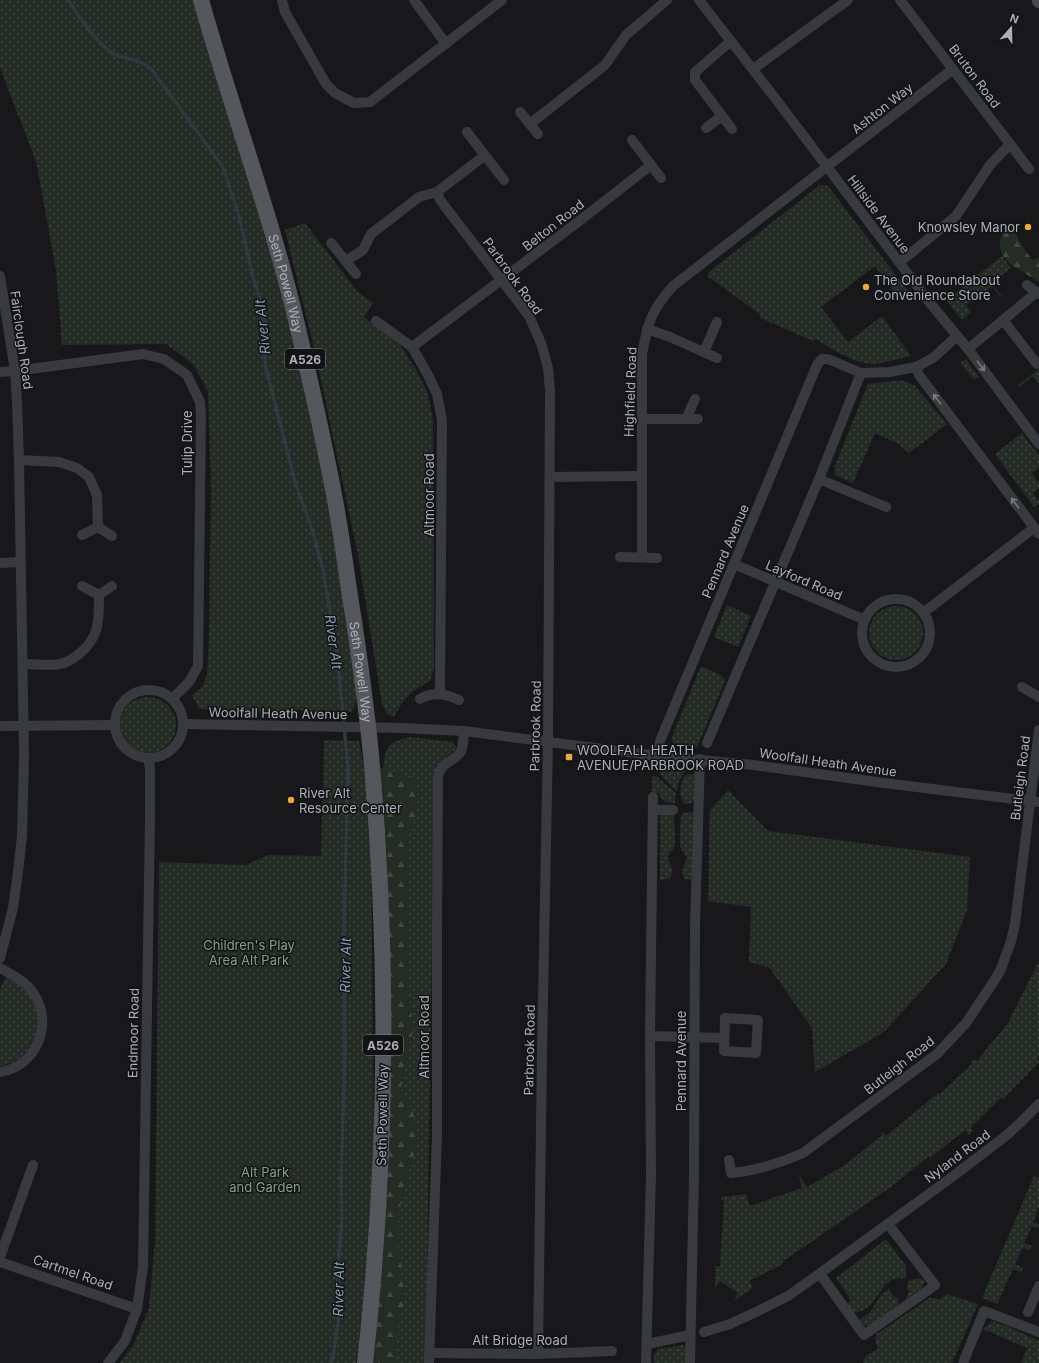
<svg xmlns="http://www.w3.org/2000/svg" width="1039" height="1363" viewBox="0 0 1039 1363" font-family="Inter,sans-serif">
<defs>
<pattern id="green-dots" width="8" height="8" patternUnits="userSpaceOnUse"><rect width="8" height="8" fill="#242c25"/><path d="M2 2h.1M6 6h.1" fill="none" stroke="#414843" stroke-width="1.8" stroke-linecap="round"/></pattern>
<pattern id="forest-firs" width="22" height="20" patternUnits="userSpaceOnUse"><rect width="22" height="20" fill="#242c25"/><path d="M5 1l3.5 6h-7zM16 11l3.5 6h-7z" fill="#414843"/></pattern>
</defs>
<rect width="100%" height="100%" fill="#18181a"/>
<g fill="url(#green-dots)">
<polygon points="0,0 196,0 262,214 320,447 358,695 352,712 307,713 306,711 298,709 298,713 199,709 192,695 202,687 207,675 209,640 211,485 208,392 194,365 166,344 62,345 56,270 36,161 0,68"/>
<path d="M820,185L828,186L908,291L898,298L875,266L821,307L848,342L882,316L911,356C899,358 886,363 874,364C855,364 831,349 816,339L813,341L760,318V314L707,276L710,271Z"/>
<path d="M305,223L357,291L373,303L364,317L401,346L416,370L428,394L433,420L434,668L430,681C411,691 403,699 394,717L387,714L382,704L358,555L315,352L285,230Z"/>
<polygon points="1002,256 1011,268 991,283 1002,296 1001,297 992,286 966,305 971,312 962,320 946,300"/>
<polygon points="966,359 979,377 974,380 960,363"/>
<polygon points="1039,369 1039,384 1033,376 1019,387 1018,385"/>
<polygon points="902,380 915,386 947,424 909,453 897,443 875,433 853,483 835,475 834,468 868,384"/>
<polygon points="1022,433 1039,456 1039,468 1032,473 1039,483 1039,488 1033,493 1039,502 1039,504 1034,507 995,454"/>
<polygon points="727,605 751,616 738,647 714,637"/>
<circle cx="896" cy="633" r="27"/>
<polygon points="701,666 722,676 725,681 697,747 694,747 674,744 671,739"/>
<circle cx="148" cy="725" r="28"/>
<path d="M410,737L453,742L457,748L436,766L434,789L426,1363H378L390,927L383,767C386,745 388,742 410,737Z"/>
<polygon points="324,740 359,741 371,808 374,1164 364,1305 356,1363 119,1363 133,1346 149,1308 155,1241 159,862 246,865 268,855 321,856"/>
<polygon points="660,768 686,770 678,783 677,792 660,774"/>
<path d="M690,774H695L694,800L690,804H684C678,795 681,785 684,776Z"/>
<path d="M652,776H656L676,793L675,803C667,803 661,801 659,793H652Z"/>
<polygon points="728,790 768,831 970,857 967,910 946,964 884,1032 815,1072 812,1028 769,967 749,962 751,907 708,901 710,810"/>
<path d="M672,812L674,816C674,824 676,841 674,848C673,851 669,853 668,856C666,862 678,867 669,879L660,880V815L662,813Z"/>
<path d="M689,812L693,813L695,816V881L685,879C677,867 689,863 686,856C685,853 682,851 681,848C678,841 681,825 681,817L683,813Z"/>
<polygon points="1039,961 1039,1055 1037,1059 1039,1062 1003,1099 1002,1097 970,1128 973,1131 969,1135 965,1130 930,1158 928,1157 891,1187 782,1262 783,1264 749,1281 753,1288 733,1301 738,1293 720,1281 715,1288 715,1266 720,1266 724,1200 721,1200 721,1197 746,1194 750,1206 802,1188 799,1177 800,1176 807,1187 845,1165 882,1135 881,1133 882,1132 886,1136 937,1094 939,1093 940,1094 972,1064 971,1063 974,1059 977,1061 1008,1023"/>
<path d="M7,977C16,983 24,988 30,997C49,1023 31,1061 0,1066V990L5,978Z"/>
<polygon points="1034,1176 1039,1178 1039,1207 1033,1222 1039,1224 1039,1228 1032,1226 1024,1243 1032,1246 1030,1250 1023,1248 1015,1264 1023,1268 1021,1272 1013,1269 997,1304 982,1298"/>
<path d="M886,1239L906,1266V1278C903,1278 898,1278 894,1279C875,1288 877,1312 852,1313L847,1304L851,1300L836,1278Z"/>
<polygon points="920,1278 925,1281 921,1289 908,1298 906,1298 909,1291 907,1289 908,1281 910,1280"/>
<path d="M889,1289L893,1296L899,1299L898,1305L871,1325C866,1327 861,1325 859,1321C862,1318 865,1316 869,1313C876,1306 879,1293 889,1289Z"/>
<polygon points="947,1294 978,1304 952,1363 863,1363 865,1356 878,1349 875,1339 877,1334 929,1298 936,1298 939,1300"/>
<polygon points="992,1321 1007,1326 1039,1341 1039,1363 1021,1363 1027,1348 983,1329"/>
<polygon points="683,1345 686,1351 686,1363 654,1363 654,1355 658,1349"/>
</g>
<g fill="url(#forest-firs)">
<path d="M1012,226L1018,238L1019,241L1032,260L1039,258V282C1017,267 987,259 1006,227Z"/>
<polygon points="372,765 416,778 419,796 416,815 411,830 407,850 407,887 410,999 413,1029 401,1087 412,1109 419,1136 398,1214 398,1238 405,1301 399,1326 395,1357 396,1363 365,1363 379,1210"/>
</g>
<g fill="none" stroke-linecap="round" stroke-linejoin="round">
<path stroke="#31393f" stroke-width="3.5" d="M68,0C78,15 97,44 112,53C127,61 139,57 152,70L223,167L239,216L253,277L264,312L265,364L295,482L313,532L323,570L336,648L341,693L348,768L344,928L345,1053L341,1180L342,1220L337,1274L340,1310L333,1356L331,1363"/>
<g stroke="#393a3e" stroke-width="10">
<polyline points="282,0 285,12 326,84 335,93 354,103 370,102 502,0"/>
<polyline points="414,0 446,44"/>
<polyline points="699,0 775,98 930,303 968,349 1039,444"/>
<polyline points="900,0 1029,169"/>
<polyline points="731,41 695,72 695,80 732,129"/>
<polyline points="753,69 848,0"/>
<polyline points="520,112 538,134"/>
<polyline points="530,124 605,65 626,35 667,0"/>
<polyline points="706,128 722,116"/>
<polyline points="467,132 504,180"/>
<polyline points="632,140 661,178"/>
<polyline points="437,192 440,200 529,316 541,343 548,368 550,391 548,741 542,1051 538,1354"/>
<polyline points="331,243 356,274"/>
<polyline points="346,261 363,250 371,234 419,197 437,192 484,156"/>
<polyline points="900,262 956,216 990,165 1010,144"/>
<polyline points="0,276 15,371 17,401 19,460 24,755 22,836 18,872 13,908 0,958"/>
<polyline points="1027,285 1039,294"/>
<polyline points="1003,320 1037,364"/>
<polyline points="376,321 412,347 428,375 437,394 442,420 440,694"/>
<polyline points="647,329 670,337 717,358"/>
<polyline points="412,347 578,222 651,165"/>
<polyline points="968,349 1037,292"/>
<polyline points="704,352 717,322"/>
<polyline points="916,367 919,375 1039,534"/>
<polyline points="0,372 15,371 143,354 164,359 187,375 200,402 201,414 198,666 189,682 172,699"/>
<polyline points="643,419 698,419"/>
<polyline points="686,419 695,399"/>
<polyline points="19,460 59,462 77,468 89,477 97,495 98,527"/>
<polyline points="550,477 641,476"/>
<polyline points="819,479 886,507"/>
<polyline points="82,535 98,527 112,536"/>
<polyline points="620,557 657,558"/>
<path d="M642,557V354C648,322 651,311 673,286L953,69"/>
<polyline points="0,563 20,562"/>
<polyline points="734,564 865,620"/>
<polyline points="82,586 99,595 112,586"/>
<circle cx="896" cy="633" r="34"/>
<polyline points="923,613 1034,528"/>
<path d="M23,664C34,664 49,666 60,664C66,663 74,658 79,654C100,637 99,620 99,595"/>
<polyline points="1022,687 1039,697"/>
<circle cx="149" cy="724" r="34"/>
<path d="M420,699C433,691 446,694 459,700"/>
<polyline points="183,724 402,728 464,731 658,756 753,765 884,783 1039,802"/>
<polyline points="0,726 115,725"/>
<polyline points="707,743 819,479 861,373"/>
<polyline points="658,756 660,741 817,365 822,359 828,359 861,373 889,372 916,367 933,358 957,336"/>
<polyline points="653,810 673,810"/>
<path d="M0,968C13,975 25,981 34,994C54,1024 36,1067 0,1072"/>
<polygon points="725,1018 758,1020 756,1053 724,1051"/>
<polyline points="650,1036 724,1038"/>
<path d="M729,1160L731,1173C756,1171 780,1163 803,1153L937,1054L966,1023L996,978L1001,969L1011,941L1015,924L1039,730"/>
<polyline points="0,1257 33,1165"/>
<polyline points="0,1262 137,1309"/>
<polyline points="820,1274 864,1335 927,1291 935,1285 888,1224"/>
<polyline points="1028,1312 1039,1286"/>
<polyline points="704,1332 730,1324 756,1312 788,1296 812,1279 952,1177 1007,1135 1022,1121 1039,1104"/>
<polyline points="647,1344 690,1335"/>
<polyline points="429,1353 538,1354 612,1351"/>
<polyline points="108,1363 125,1341 137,1309 143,1267 150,817 150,768 148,758"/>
<path d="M429,1363L437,1134V931L438,776C442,761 452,763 460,753C464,747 463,738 464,731"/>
<polyline points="646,1363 651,1175 650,1036 653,797"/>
<polyline points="690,1363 694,1174 695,924 700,759"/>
<polyline points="963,1363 984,1311 1039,1332"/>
</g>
<polyline stroke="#47494e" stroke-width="14" points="1039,0 1039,1"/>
<path stroke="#55575d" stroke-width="16" id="s1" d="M201,0C231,107 270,212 296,320C311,385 327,451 338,517C344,552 348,586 354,621C361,669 368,717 372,766C389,964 387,1165 365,1363"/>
</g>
<defs><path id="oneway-shaft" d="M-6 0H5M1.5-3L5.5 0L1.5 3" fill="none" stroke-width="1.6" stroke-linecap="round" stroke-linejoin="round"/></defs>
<g stroke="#787b82">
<use href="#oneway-shaft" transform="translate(981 366) rotate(53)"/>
<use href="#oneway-shaft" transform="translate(937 399) rotate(-126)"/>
<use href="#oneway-shaft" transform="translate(1015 503) rotate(-127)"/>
</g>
<g fill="#e6a944" stroke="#131315" stroke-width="1.5">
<circle cx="1028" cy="227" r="4"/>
<circle cx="866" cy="287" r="4"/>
<rect x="565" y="753" width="8" height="8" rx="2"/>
<circle cx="291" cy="800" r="4"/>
</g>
<g text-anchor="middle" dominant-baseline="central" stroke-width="3" stroke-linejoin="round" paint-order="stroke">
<g fill="#131315" stroke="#7d8188" stroke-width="1">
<rect x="285" y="349" width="40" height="20" rx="3"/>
<rect x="363" y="1035" width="40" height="20" rx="3"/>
</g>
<g font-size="12" font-weight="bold" fill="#abb0b9">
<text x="305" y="359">A526</text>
<text x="383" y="1045">A526</text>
</g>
<g font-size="13" fill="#abb0b9" stroke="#131315">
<text transform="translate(975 76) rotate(53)">Bruton Road</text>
<text transform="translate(882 108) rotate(-38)">Ashton Way</text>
<text transform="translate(879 214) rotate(53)">Hillside Avenue</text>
<text transform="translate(553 225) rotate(-38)">Belton Road</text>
<text transform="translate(513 276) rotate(54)">Parbrook Road</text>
<text stroke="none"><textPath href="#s1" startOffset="296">Seth Powell Way</textPath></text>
<text transform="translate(22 340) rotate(82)">Fairclough Road</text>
<text transform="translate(630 392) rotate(-88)">Highfield Road</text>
<text transform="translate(187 443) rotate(-90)">Tulip Drive</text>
<text transform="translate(429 495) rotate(-90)">Altmoor Road</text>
<text transform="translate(725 551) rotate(-67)">Pennard Avenue</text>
<text transform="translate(804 580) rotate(23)">Layford Road</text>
<text stroke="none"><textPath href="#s1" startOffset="692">Seth Powell Way</textPath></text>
<text transform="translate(278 713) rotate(1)">Woolfall Heath Avenue</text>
<text transform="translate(535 726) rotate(-89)">Parbrook Road</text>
<text transform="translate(828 762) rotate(8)">Woolfall Heath Avenue</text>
<text transform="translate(1020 778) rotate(-83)">Butleigh Road</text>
<text transform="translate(133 1033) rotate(-89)">Endmoor Road</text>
<text transform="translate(424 1037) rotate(-90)">Altmoor Road</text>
<text transform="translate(529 1050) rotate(-89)">Parbrook Road</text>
<text transform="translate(681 1061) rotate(-90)">Pennard Avenue</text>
<text transform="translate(899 1065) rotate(-38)">Butleigh Road</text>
<text transform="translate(382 1115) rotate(-89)">Seth Powell Way</text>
<text transform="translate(957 1156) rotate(-37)">Nyland Road</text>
<text transform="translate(73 1272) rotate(19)">Cartmel Road</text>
<text x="520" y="1340">Alt Bridge Road</text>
</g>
<g font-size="13" fill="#abb0b9" stroke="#131315" text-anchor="start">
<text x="1020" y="227" text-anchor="end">Knowsley Manor</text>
<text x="874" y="280">The Old Roundabout<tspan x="874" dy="15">Convenience Store</tspan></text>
<text x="577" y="750">WOOLFALL HEATH<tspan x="577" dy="15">AVENUE/PARBROOK ROAD</tspan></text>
<text x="299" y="793">River Alt<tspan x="299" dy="15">Resource Center</tspan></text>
</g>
<g font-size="13" fill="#83a284" stroke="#131315">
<text x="249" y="945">Children's Play<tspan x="249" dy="15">Area Alt Park</tspan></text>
<text x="265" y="1172">Alt Park<tspan x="265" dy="15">and Garden</tspan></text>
</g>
<g font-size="14" font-style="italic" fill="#859eb1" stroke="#131315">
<text transform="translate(262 327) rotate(-96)">River Alt</text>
<text transform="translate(334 642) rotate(82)">River Alt</text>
<text transform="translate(345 965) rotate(-89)">River Alt</text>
<text transform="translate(338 1289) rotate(-89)">River Alt</text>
</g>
</g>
<g transform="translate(1011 28) rotate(20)" stroke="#131315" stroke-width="3" paint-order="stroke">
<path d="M0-3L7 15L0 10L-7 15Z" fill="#abb0b9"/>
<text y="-6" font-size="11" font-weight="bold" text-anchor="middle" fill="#abb0b9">N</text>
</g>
</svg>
